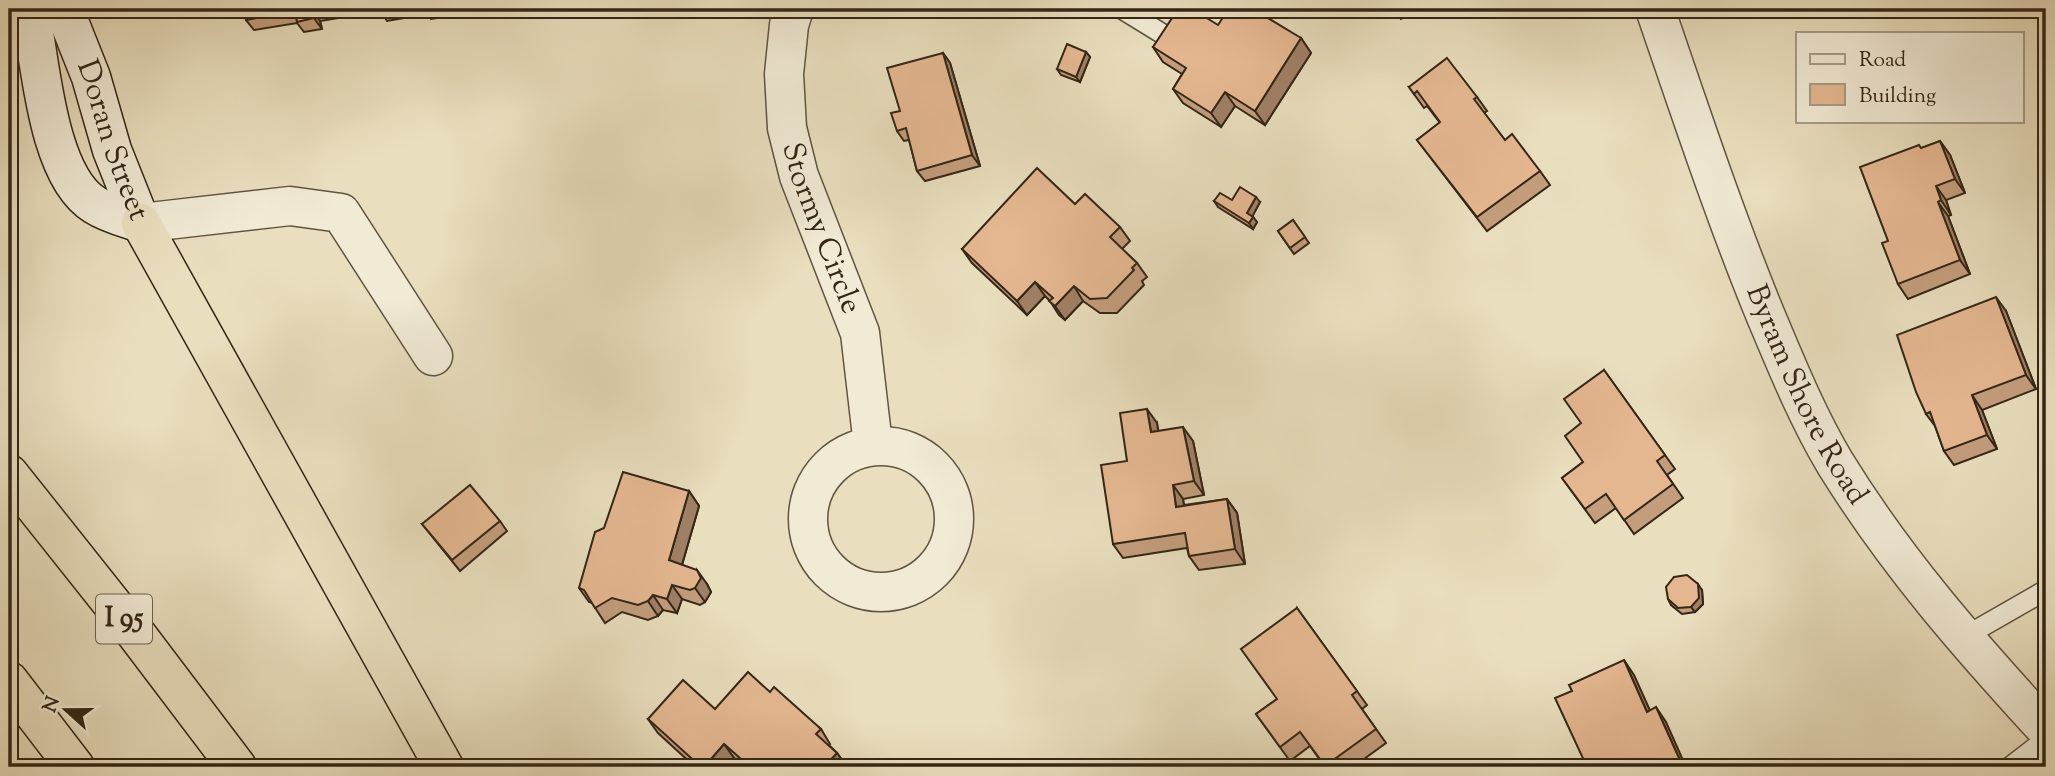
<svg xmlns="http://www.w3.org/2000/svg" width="2055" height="776" viewBox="0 0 2055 776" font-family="'Sorts Mill Goudy',serif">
<rect width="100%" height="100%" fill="#e9debe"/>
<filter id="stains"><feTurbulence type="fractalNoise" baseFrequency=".00286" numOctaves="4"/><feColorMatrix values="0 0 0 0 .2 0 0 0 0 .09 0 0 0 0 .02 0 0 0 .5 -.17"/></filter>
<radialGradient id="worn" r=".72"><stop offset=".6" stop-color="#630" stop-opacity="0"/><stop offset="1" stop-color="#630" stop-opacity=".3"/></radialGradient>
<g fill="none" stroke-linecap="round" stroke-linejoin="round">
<defs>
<g id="lane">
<polyline points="1122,9 1166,36"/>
<polyline points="1964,637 2046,590"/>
<polyline points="2010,767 2046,739"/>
</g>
<g id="street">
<path id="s1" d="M794,9L789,25L784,74L787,128L799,176L860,333L873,445"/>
<path id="s2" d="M1655,9C1690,111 1724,214 1765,314C1786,364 1807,416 1835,463C1896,562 1968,644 2046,729"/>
<polyline points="141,223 290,206 341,213 433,356"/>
<circle cx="881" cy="519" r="73"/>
</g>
<g id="secondary">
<path d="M34,9L32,20C41,71 49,177 95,205C109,214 126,218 141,223"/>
<path id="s3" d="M64,9L91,77L112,150L141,223"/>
</g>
<g id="highway">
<polyline points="141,223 444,767"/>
<polyline points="9,474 137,635 237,767"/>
<polyline points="9,681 75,767"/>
</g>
</defs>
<use href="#lane" stroke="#605440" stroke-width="22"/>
<use href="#street" stroke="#605440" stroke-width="41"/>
<use href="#secondary" stroke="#332616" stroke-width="41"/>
<use href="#highway" stroke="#332616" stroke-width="41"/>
<use href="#lane" stroke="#f1ead5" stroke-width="19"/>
<use href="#street" stroke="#f1ead5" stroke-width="38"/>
<use href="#secondary" stroke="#f1ead5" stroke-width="38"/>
<use href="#highway" stroke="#e9debe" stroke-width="38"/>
</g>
<g fill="#c49d7d" stroke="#332616" stroke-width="2">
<polygon points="244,9 356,9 357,15 320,21 322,29 304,32 297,23 254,30 246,20"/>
<polygon points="379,9 463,9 444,12 445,17 431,19 428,14 387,21"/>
<polygon points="1394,9 1417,9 1401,19"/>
<polygon points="1237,16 1301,38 1311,53 1265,125 1235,106 1221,127 1183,103 1173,89 1182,74 1163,62 1153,47 1218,25"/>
<polygon points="1086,52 1090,57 1080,82 1061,75 1057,69"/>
<polygon points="943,53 950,63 980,166 925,181 917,171 909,140 904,141 897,131 900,111"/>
<polygon points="1409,87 1477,97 1487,111 1484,113 1505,140 1540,171 1550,185 1487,231 1417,140 1440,123 1427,106 1424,108"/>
<polygon points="1940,141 1950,155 1965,193 1946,200 1951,215 1948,216 1970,274 1908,299 1898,284 1888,241 1922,148"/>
<polygon points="1232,200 1260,202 1252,216 1257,222 1253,229 1218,207 1214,201"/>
<polygon points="1075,204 1120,227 1130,241 1122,249 1137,263 1147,277 1142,281 1144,285 1117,313 1100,313 1083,301 1065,320 1059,315 1050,301 1045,296 1027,315 972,263 962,249"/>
<polygon points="1293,220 1309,243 1294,254 1278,231"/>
<polygon points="2006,311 2036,389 1982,410 1997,449 1954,465 1944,451 1935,426 1926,414"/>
<polygon points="1604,370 1675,469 1667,475 1683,498 1634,534 1616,508 1595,523 1562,478 1583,462 1581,424"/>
<polygon points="1157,423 1158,431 1193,441 1204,495 1183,499 1184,505 1227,499 1237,513 1245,564 1199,570 1189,556 1187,548 1123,558 1113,544 1127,461"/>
<polygon points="689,491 699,506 682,565 707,584 711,592 705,602 700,605 682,599 677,613 663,610 658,616 648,620 622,612 605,623 592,603 589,602 579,588"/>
<polygon points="500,521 507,531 460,571 422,524"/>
<polygon points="1702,590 1703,604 1695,612 1682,614 1671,605 1668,599"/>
<polygon points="1297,608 1367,705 1362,709 1386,743 1353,767 1325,767 1310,746 1290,761 1256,714 1277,699"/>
<polygon points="770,692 821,729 830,744 829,745 837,753 847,767 744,767 734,758 726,767 695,767 658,733 648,719 715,709"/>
</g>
<g fill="#a08066" stroke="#332616" stroke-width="2">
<polygon points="439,9 442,9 444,12 445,17"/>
<polygon points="313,11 320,21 322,29 314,18"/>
<polygon points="1301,38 1311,53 1265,125 1255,111"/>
<polygon points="1086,52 1090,57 1080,82 1076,77"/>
<polygon points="943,53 950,63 980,166 972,155"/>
<polygon points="1225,92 1235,106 1221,127 1211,113"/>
<polygon points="1940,141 1950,155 1965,193 1955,179"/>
<polygon points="1936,186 1946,200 1951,215 1941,200"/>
<polygon points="1256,197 1260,202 1251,219 1247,213"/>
<polygon points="1938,202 1948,216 1970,274 1960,260"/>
<polygon points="1253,217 1257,222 1253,229 1249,223"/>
<polygon points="1035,282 1045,296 1027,315 1017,301"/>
<polygon points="1074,286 1083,301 1065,320 1055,306"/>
<polygon points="1996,297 2006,311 2036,389 2026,375"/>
<polygon points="1972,395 1982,410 1997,449 1987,435"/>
<polygon points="1147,409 1157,423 1161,446 1151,432"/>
<polygon points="1183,427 1193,441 1204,495 1194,481"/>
<polygon points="1173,485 1183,499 1186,521 1176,507"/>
<polygon points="689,491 699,506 679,575 669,560"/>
<polygon points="1227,499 1237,513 1245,564 1235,549"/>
<polygon points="697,570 707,584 711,592 705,602 695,588"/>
<polygon points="1698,584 1702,590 1703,604 1695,612 1691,607"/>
<polygon points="672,585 682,599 677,613 667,599"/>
<polygon points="653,595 663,610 658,616 648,601"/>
<polygon points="1624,660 1634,675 1657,726 1647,712"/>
<polygon points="1656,707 1666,722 1686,767 1683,767"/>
<polygon points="724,744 734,758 726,767 704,767"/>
<polygon points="837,753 847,767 824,767"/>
</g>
<g fill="#e4b791" stroke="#332616" stroke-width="2">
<polygon points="244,9 324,9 313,11 314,18 297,22 295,11 246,20"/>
<polygon points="1178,9 1192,9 1218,25 1228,10 1237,16 1241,9 1253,9 1301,38 1255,111 1225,92 1211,113 1173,89 1186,68 1153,47"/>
<polygon points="1394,9 1404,9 1397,13"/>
<polygon points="1067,44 1086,52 1076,77 1057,69"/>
<polygon points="943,53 972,155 917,171 906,128 897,131 891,113 900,111 887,68"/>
<polygon points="1447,58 1477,97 1474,99 1505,140 1512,134 1540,171 1477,217 1417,140 1440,122 1417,91 1414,94 1409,87"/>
<polygon points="1940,141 1955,179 1936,186 1941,200 1938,202 1960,260 1898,284 1882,243 1888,241 1860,167 1919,145 1921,148"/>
<polygon points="1037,168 1075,204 1085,194 1120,227 1110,237 1137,263 1132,268 1134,270 1107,298 1090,299 1074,286 1055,306 1049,301 1053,298 1035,282 1017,301 962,249"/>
<polygon points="1240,187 1256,197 1247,213 1253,217 1249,223 1214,201 1220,193 1232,200"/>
<polygon points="1293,220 1305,237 1290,248 1278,231"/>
<polygon points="1996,297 2026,375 1972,395 1987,435 1944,451 1930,412 1926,414 1916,392 1897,335"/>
<polygon points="1604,370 1665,455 1657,461 1673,484 1624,520 1606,494 1585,509 1562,478 1583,462 1565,436 1581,423 1564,399"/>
<polygon points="1147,409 1151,432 1183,427 1194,481 1173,485 1176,507 1227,499 1235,549 1189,556 1185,533 1113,544 1101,465 1127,461 1120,413"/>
<polygon points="623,472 689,491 669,560 697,570 701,578 695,588 690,590 672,585 667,599 653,595 648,601 638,605 612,598 595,608 584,590 579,588 595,532 604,528"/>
<polygon points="470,485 500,521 452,560 422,524"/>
<polygon points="1687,575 1698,584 1699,598 1691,607 1678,608 1668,599 1666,587 1674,577"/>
<polygon points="1297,608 1357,691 1352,695 1376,729 1325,766 1300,732 1280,747 1256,714 1277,699 1241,649"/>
<polygon points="1624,660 1647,712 1656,707 1683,767 1587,767 1555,698 1572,691 1569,685"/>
<polygon points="748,672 770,692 774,687 821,729 816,734 837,753 824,767 750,767 724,744 704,767 701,767 648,719 683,680 715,709"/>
</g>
<g text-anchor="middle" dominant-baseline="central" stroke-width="5" stroke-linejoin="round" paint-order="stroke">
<rect fill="#f1ead5" stroke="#6c614f" stroke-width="2" x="96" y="594.5" width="56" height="49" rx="5"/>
<g font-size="28" font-weight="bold" fill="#332616">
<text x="124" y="619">I 95</text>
</g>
<g font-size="30" fill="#332616" stroke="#f1ead5">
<text stroke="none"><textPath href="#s3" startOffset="140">Doran Street</textPath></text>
<text stroke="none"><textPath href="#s1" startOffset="226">Stormy Circle</textPath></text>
<text stroke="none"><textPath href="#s2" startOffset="415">Byram Shore Road</textPath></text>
</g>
</g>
<rect width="2055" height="776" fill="none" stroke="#e9debe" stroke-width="35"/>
<rect x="10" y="10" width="2034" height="755" fill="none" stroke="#332616" stroke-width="3.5"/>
<rect x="18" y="18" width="2020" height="741" fill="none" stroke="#332616" stroke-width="2"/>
<rect x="1796" y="32" width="228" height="91" fill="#f1ead5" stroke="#a59c89" stroke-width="2"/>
<rect x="1810" y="54" width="35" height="10" fill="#f1ead5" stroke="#a59c89" stroke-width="2"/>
<text x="1859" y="66" font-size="21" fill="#332616">Road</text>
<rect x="1810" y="84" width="35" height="21" fill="#e4b791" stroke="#a59c89" stroke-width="2"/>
<text x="1859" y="102" font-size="21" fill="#332616">Building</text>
<g transform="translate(66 710) rotate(291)" stroke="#f1ead5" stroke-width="5" paint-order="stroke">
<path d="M0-5L12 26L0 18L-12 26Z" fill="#332616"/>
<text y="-10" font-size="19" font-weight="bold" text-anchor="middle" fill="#332616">N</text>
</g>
<rect width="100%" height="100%" filter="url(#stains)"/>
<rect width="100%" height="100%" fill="url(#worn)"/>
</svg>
